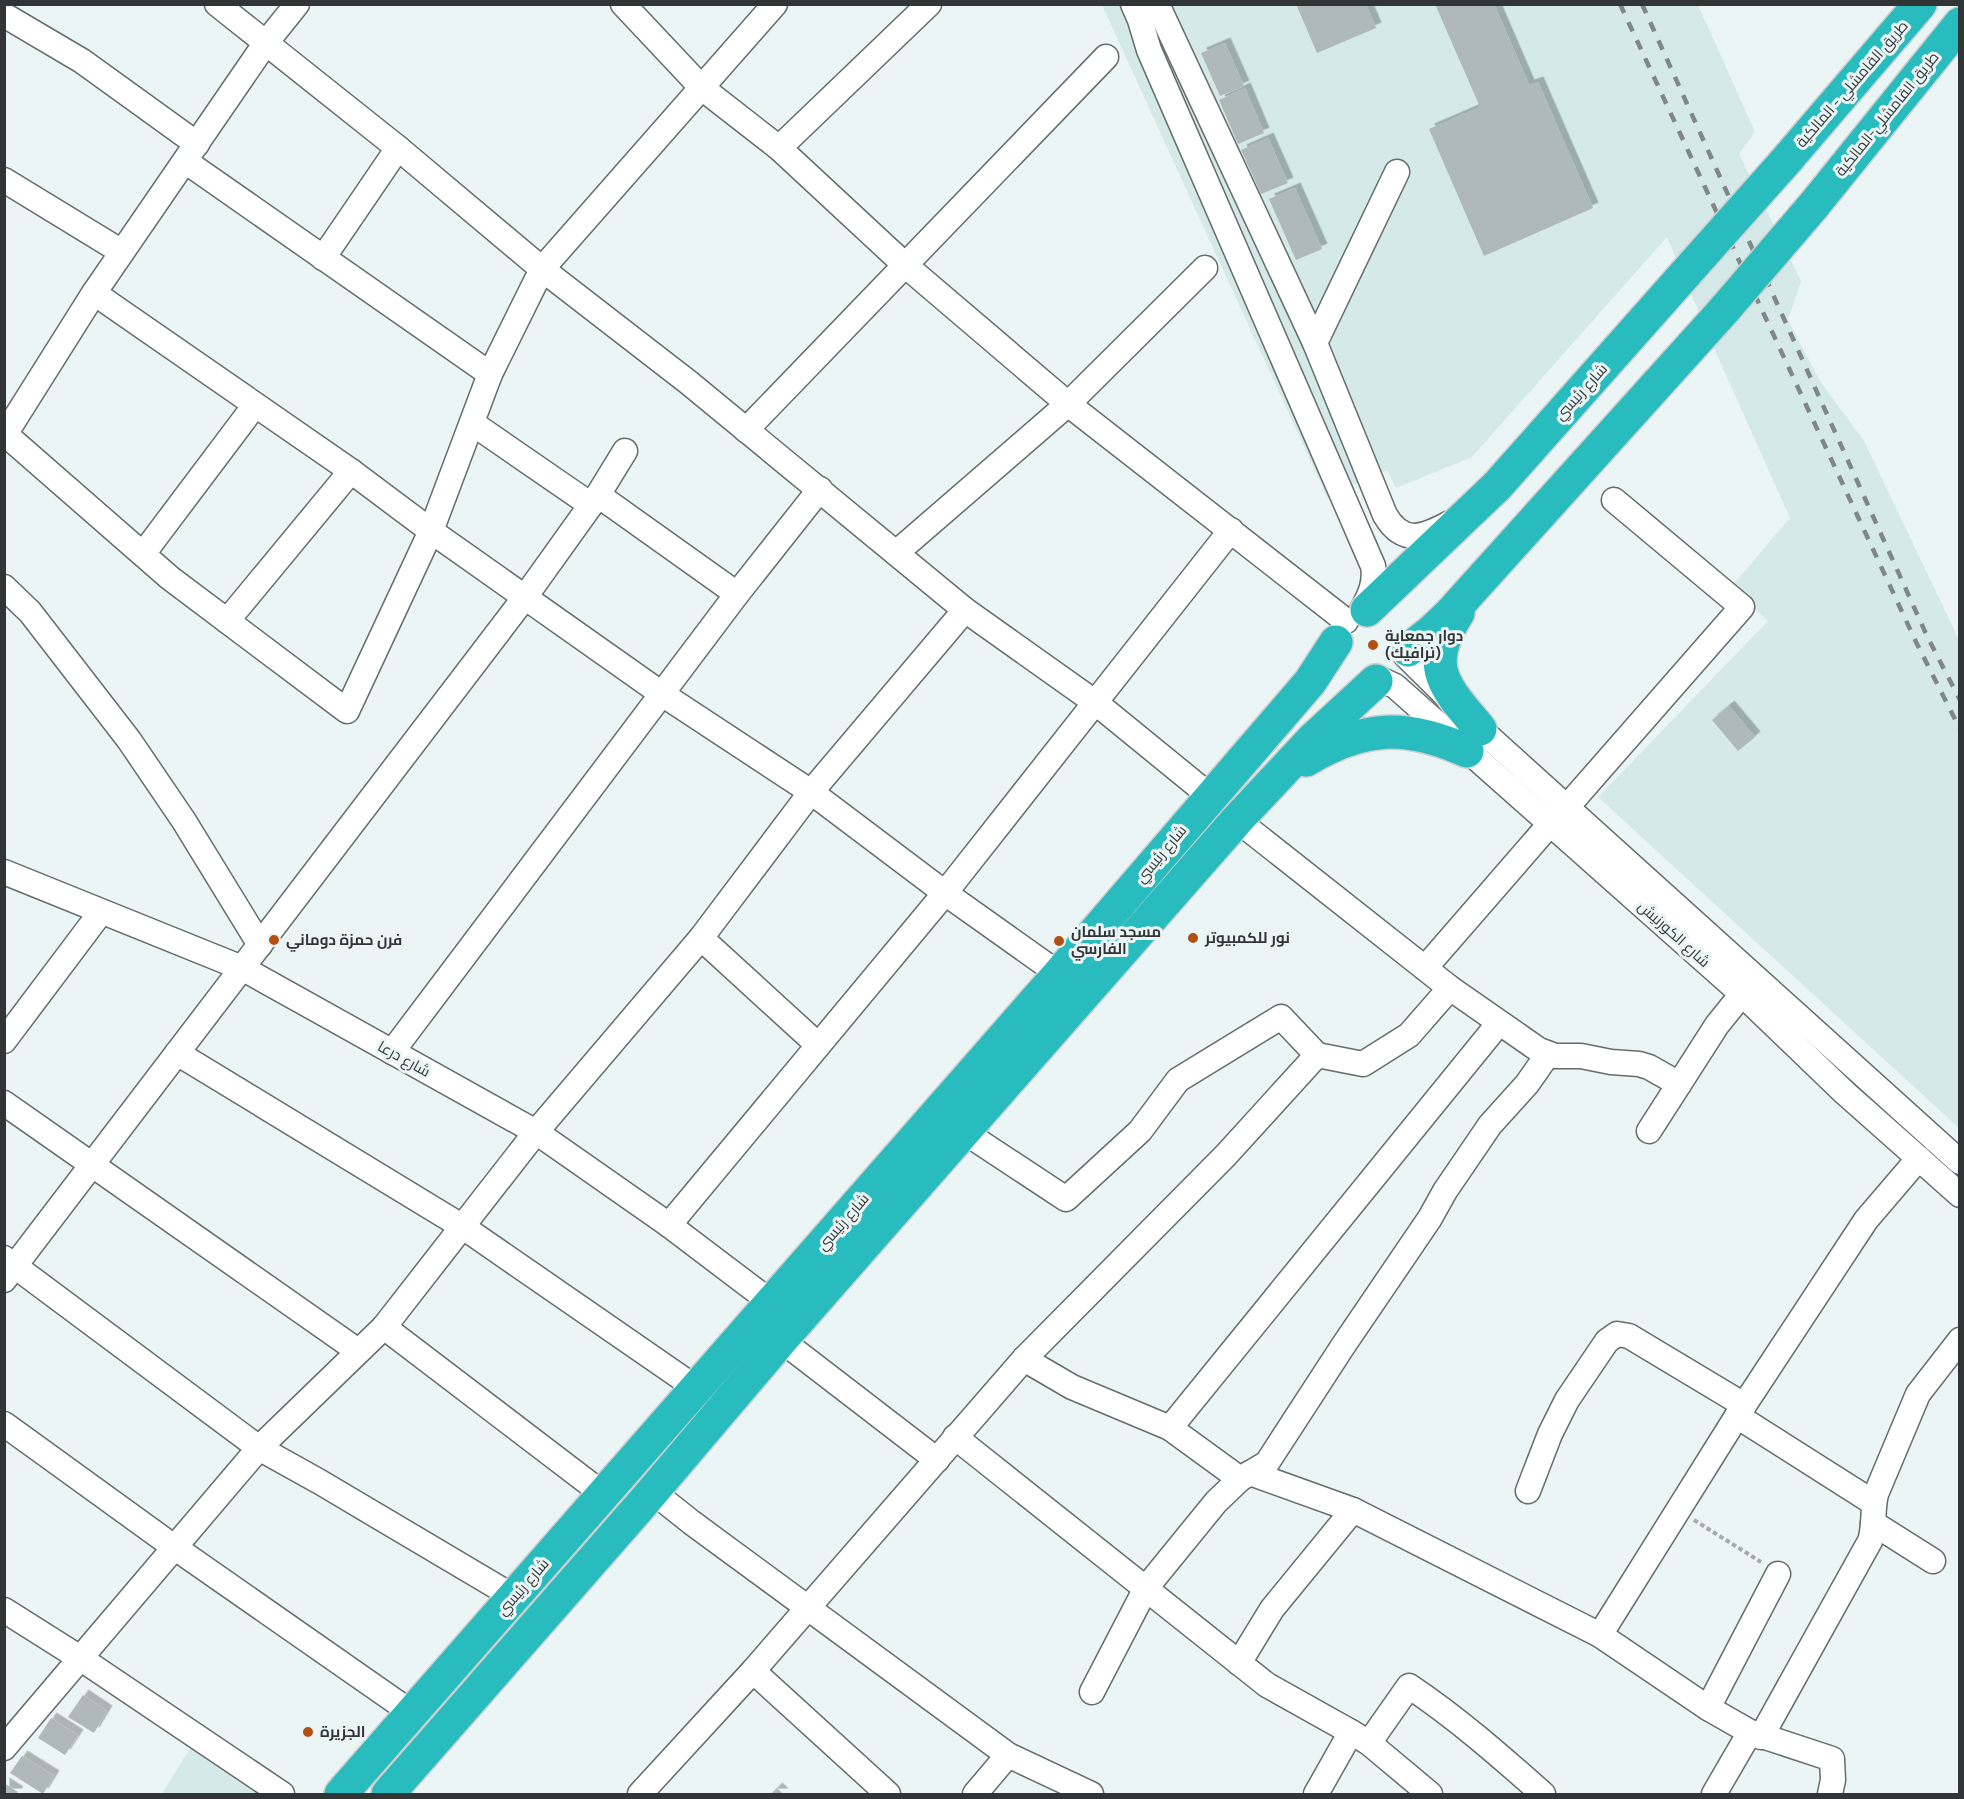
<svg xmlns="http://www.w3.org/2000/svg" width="1964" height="1799" viewBox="0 0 1964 1799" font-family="Figtree,Cairo,sans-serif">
<defs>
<filter id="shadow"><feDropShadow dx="5.5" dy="-5.5" stdDeviation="0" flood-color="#0004"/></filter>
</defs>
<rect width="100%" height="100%" fill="#ebf5f5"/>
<g fill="#d5e9e9">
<polygon points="1102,5 1698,5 1755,132 1739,154 1801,281 1788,320 1820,381 1864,441 1959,640 1959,1128 1598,797 1768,621 1731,587 1790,518 1718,357 1667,237 1472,457 1396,488 1387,470 1327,497"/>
<polygon points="192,1745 263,1794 162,1794"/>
</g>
<g fill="#afb9b9" filter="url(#shadow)">
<polygon points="1296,4 1366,4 1376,28 1317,53"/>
<polygon points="1435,4 1494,4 1529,85 1538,82 1593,208 1484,256 1429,129 1480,107"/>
<polygon points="1225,43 1244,86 1220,96 1201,53"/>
<polygon points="1245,88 1264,133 1238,144 1219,100"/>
<polygon points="1268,138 1288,183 1261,194 1241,150"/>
<polygon points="1295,188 1322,249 1296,260 1269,199"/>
<polygon points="1729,706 1755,737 1738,751 1712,720"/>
<polygon points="83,1695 107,1711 94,1733 68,1717"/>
<polygon points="51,1718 78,1735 65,1755 38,1738"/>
<polygon points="22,1756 54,1776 43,1794 10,1773"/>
<polygon points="4,1783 18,1792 16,1794 4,1794"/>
<polygon points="777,1788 783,1794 771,1794"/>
</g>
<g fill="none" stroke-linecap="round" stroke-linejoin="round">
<defs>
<g id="minor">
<polyline points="217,4 398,148 542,269 688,382 965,610 1096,703 1210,796"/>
<polyline points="623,4 702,88 779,148 905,265 1068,404 1346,621"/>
<path d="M1133,4L1140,20L1149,50L1373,566C1376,582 1370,595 1362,610"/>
<path d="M1157,4L1315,343L1385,515C1403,546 1424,537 1450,523"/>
<polyline points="4,15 82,61 197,144"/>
<polyline points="779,148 929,4"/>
<polyline points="185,161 490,374"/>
<polyline points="4,180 122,252"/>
<polyline points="323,258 398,148"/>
<polyline points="94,293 351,471 431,531 662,694 811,792 945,893 1059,974"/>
<polyline points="1315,343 1397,172"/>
<polyline points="472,423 591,505"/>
<polyline points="746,430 1106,57"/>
<polyline points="5,434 170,578 347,711 431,531 490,374 542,269 775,4"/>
<polyline points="4,436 94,293 265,44 297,4"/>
<polyline points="598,495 737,594"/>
<polyline points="896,553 1068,404 1205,268"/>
<polyline points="143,554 255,405"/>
<polyline points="4,587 30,612 129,740 184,821 260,945"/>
<polyline points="227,621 351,471"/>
<polyline points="1406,656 1480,729 1960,1162"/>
<polyline points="1382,680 1395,686 1404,694 1742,994 1845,1093 1960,1195"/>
<polyline points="1566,808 1742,607 1614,500"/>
<polyline points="1237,820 1450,988 1539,1050 1555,1056 1581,1056 1611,1062 1639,1064 1649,1067 1679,1084"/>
<polyline points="4,872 242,968 536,1132 669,1225 772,1303"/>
<polyline points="701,938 818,1045"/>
<polyline points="1425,968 1550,824"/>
<polyline points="4,1041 101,912"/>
<polyline points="392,1052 737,594 820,489"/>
<polyline points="177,1053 463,1227 696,1388"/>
<polyline points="4,1103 358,1351"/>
<polyline points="963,1131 1066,1199 1140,1131 1178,1080 1281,1017 1317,1055"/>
<polyline points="1649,1131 1717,1025 1742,994"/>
<polyline points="669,1225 945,893 1231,530"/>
<polyline points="4,1258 259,1448 320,1482 514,1597"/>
<polyline points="4,1280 525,597 598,495 625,451"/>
<polyline points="384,1327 603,1494"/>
<polyline points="781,1340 937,1460"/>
<polyline points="1024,1359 1072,1387 1170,1428 1240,1479"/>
<polyline points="1737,1416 1874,1503"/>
<polyline points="4,1424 174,1547 412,1713"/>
<polyline points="1170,1428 1499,1023"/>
<polyline points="955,1437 1267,1685 1351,1732 1369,1743 1430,1794"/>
<polyline points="1250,1473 1353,1510 1600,1635 1708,1708 1750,1732 1832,1759 1833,1780 1830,1794"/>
<polyline points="652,1491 691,1522 1008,1755 1091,1794"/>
<polyline points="1528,1491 1550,1434 1567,1400 1607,1341 1617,1334 1629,1336 1744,1405"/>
<polyline points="1873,1523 1933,1561"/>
<polyline points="4,1610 80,1658 282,1794"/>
<polyline points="1600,1635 1737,1416 1866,1220 1919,1158"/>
<polyline points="1239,1663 1272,1609 1353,1510"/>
<polyline points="753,1671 888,1794"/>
<polyline points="1092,1692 1146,1588 1216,1502 1240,1479 1267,1463 1343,1346 1430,1218 1445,1191 1490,1125 1527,1084 1548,1054"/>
<polyline points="1708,1708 1778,1574"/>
<path d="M1761,1737L1870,1541C1875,1526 1872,1510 1876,1494L1918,1394L1960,1340"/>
<path d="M1369,1743L1409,1686C1457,1718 1500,1756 1543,1794"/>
<polyline points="4,1748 259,1448 384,1327 536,1132 701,938 811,792 965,610"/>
<polyline points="640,1794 753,1671 1024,1359 1226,1155 1317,1055 1363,1064 1409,1035 1450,988"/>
<polyline points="975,1794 1008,1755"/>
<polyline points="1316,1794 1351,1732"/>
<polyline points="1714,1794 1750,1732"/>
</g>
<g id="highway">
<polyline points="1784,163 1920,4"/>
<polyline points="1814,205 1960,24"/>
<polyline points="1367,610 1497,486 1686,273"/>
<path d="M1458,613C1423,667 1444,686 1480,729"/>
<polyline points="1408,650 1431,632 1450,614 1725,309"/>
<path d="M1306,760C1364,725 1406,724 1467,751"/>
<polyline points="341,1794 1059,974 1310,682 1336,642"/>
<polyline points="388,1794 648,1497 781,1340 1237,820 1312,740 1376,681"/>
</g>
</defs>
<use href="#minor" stroke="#646c6c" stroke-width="27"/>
<use href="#highway" stroke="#cecfcf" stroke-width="36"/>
<polyline stroke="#a3abab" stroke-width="4" stroke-dasharray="4.5 3" stroke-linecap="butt" points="1694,1520 1761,1562"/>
<use href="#minor" stroke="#fff" stroke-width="24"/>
<use href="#highway" stroke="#29bcbe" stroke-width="33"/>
<g stroke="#808787" stroke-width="4.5" stroke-dasharray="10 10" stroke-linecap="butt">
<polyline points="1620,4 1916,642 1960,729"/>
<polyline points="1642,4 1927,636 1960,700"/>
</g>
<defs>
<g id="highway-bridge">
<polyline points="1686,273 1784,163"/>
<polyline points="1725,309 1814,205"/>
</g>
</defs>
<use href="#highway-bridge" stroke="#cecfcf" stroke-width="36" stroke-linecap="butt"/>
<use href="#highway-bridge" stroke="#29bcbe" stroke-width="33"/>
</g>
<g fill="#b25014" stroke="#ebf5f5" stroke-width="2">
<circle cx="1373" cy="645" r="6"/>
<circle cx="1193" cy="938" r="6"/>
<circle cx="274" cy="940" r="6"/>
<circle cx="1059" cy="941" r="6"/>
<circle cx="308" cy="1732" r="6"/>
</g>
<g text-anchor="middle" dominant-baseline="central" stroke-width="6" stroke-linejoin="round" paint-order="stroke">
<g font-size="15" fill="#313535" stroke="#ebf5f5">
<text transform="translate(1852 84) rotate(-49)">طريق القامشلي - المالكية</text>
<text transform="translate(1887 114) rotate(-51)">طريق القامشلي-المالكية</text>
<text transform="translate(1581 392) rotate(-48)">شارع رئيسي</text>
<text transform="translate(1161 854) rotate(-50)">شارع رئيسي</text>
<text transform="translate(1674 934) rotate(42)">شارع الكورنيش</text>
<text transform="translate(404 1059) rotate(29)">شارع درعا</text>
<text transform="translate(843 1222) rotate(-49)">شارع رئيسي</text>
<text transform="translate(523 1587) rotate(-49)">شارع رئيسي</text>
</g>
<g font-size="15" font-weight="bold" fill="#313535" stroke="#ebf5f5" text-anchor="start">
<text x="1385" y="636">دوار جمعاية<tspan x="1385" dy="17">(ترافيك)</tspan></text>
<text x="1071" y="932">مسجد سلمان<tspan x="1071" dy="17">الفارسي</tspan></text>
<text x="1205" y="938">نور للكمبيوتر</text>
<text x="286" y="940">فرن حمزة دوماني</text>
<text x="320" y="1732">الجزيرة</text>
</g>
</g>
<rect width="1964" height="1799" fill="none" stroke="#313535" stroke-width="12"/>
</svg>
